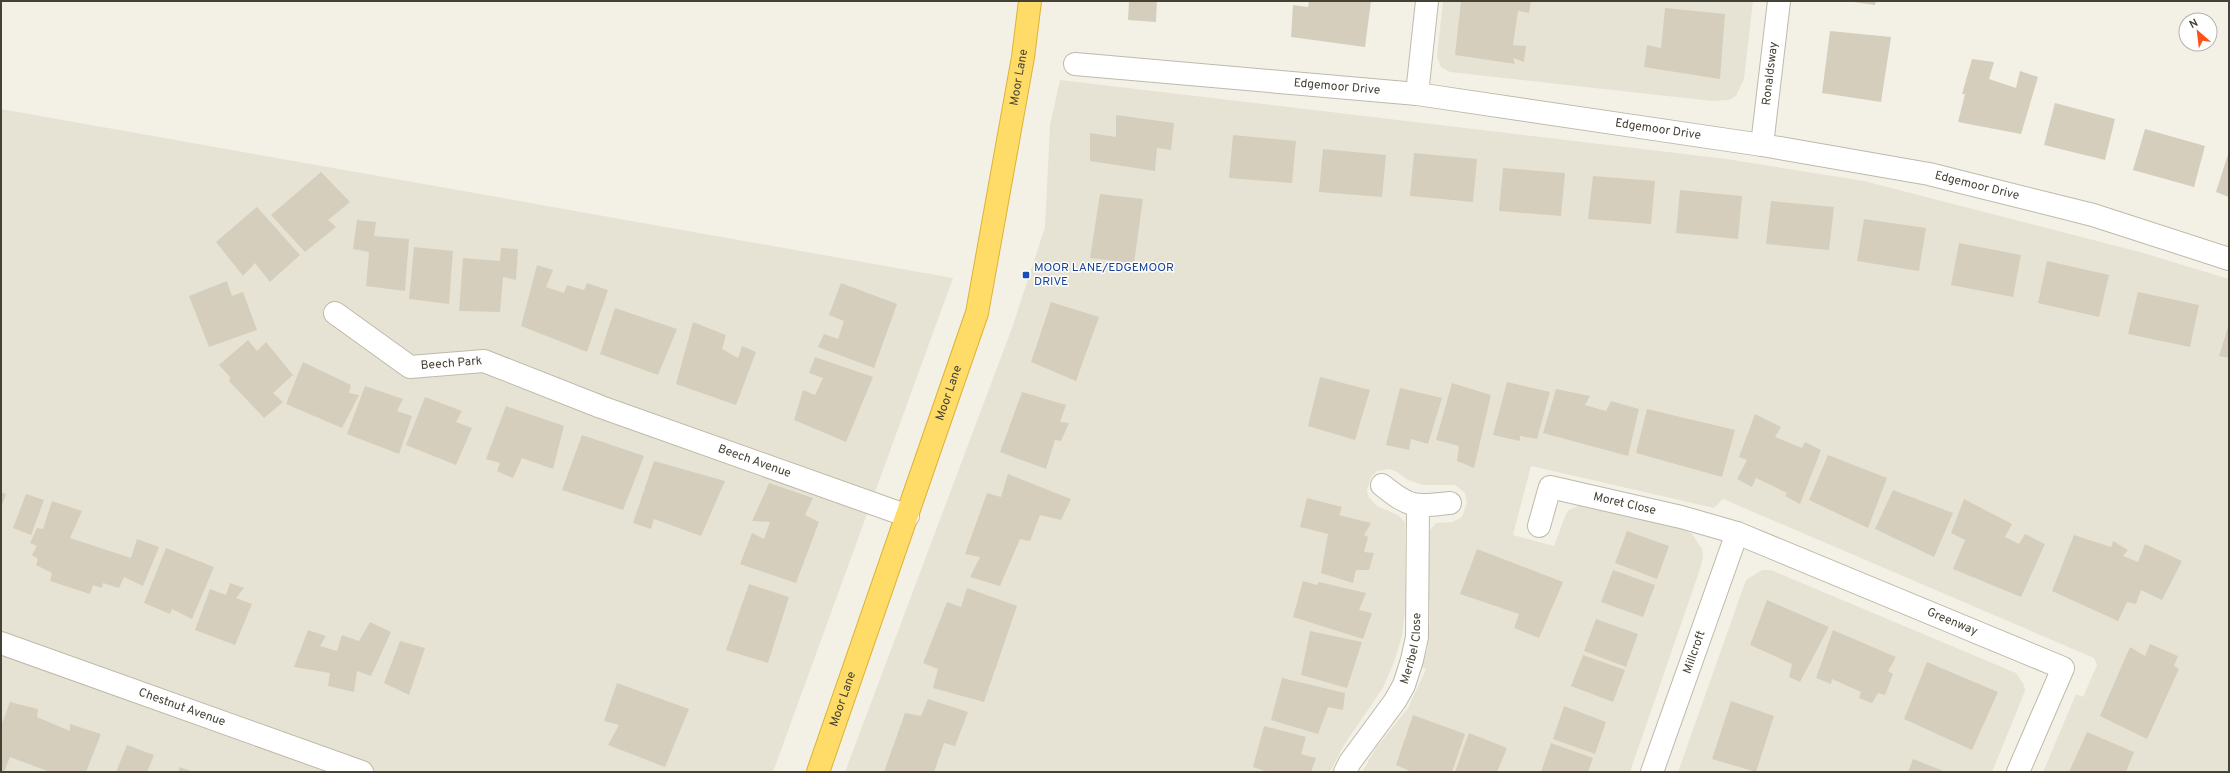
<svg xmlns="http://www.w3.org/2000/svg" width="2230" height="773" viewBox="0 0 2230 773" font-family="Overpass,sans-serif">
<rect width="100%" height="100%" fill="#f3f1e6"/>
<g fill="#e7e3d4">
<polygon points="1443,1 1753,1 1744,79 1736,96 1729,100 1712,101 1450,72 1441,67 1437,56"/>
<polygon points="1060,80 1727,159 1864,181 2140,252 2229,279 2229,772 2043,772 2076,694 2083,697 2097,665 2094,658 1723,499 1714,508 1531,466 1513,535 1554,546 1566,514 1569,510 1581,505 1683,529 1692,534 1702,549 1703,558 1699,572 1630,772 1362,772 1376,748 1408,708 1426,669 1422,667 1428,646 1430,621 1428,574 1430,530 1436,523 1452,522 1462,517 1467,503 1465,493 1455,485 1422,485 1408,480 1397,472 1389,469 1377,471 1371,477 1367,491 1369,497 1377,506 1398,515 1405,522 1405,611 1402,636 1394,662 1383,688 1344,745 1330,772 845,772 1012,328 1045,227 1050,125"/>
<polygon points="1,109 953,278 773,772 1,772"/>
<polygon points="1762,570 1771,570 2016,673 2024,685 2025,691 1992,772 1678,772 1742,591 1746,580"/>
</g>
<g fill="#d5cebc">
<polygon points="1129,1 1157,1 1156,22 1128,20"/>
<polygon points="1309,1 1371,1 1365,47 1291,37 1293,5 1308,7"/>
<polygon points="1461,1 1531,1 1529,13 1518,11 1513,45 1526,46 1524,62 1513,58 1515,64 1455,55"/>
<polygon points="1846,1 1876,1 1875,5"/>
<polygon points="1665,8 1725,14 1720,79 1644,67 1647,45 1661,48"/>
<polygon points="1830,31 1891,37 1881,102 1822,93"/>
<polygon points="1972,59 1994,62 1989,79 2016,88 2020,71 2038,77 2021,134 1958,122 1965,94 1962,94"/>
<polygon points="2055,103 2115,119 2105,160 2044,145"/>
<polygon points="1116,115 1174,123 1171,150 1157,148 1155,171 1090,161 1090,133 1116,137"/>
<polygon points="2145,129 2205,146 2194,187 2133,170"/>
<polygon points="1233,135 1296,141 1292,183 1229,178"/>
<polygon points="1323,149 1386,155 1382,197 1319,192"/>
<polygon points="2229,151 2229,197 2216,192"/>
<polygon points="1414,153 1477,159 1473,202 1410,196"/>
<polygon points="1503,168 1565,173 1561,216 1499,211"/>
<polygon points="321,172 350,202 328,220 336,227 305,252 271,215"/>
<polygon points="1593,176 1655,181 1651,224 1588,219"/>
<polygon points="1680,190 1742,196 1738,239 1676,233"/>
<polygon points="1100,194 1143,199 1134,263 1090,258"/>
<polygon points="1771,201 1834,207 1829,250 1766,244"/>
<polygon points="257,207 300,255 270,282 255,263 243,276 216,242"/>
<polygon points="1864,219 1926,228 1919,271 1857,261"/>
<polygon points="357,220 376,222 374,236 409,239 405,291 366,286 369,252 353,249"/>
<polygon points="1959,243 2021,255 2013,297 1951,285"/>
<polygon points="414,247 453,251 449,304 409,299"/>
<polygon points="501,248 518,249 516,280 503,277 500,312 459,311 463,258 500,261"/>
<polygon points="2047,261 2109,275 2099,317 2038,303"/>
<polygon points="537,265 553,270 546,287 564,293 567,285 584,290 587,283 608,290 587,352 521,326"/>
<polygon points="227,281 232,296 243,292 257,330 209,347 189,296"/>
<polygon points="841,283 897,304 874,368 818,347 824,334 838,339 844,321 829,315"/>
<polygon points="2138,292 2199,305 2190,347 2128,334"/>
<polygon points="1051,302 1099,317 1076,381 1031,362"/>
<polygon points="615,308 677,329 658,375 600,354"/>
<polygon points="693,322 726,335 722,349 738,358 742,346 756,352 736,405 676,384"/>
<polygon points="2229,324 2229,358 2219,356"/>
<polygon points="248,340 257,351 266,342 293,375 273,393 283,402 264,418 229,381 230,377 219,365"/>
<polygon points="815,357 873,377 846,442 794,420 803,390 815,395 823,378 809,373"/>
<polygon points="303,362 351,385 349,393 359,395 342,428 286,404"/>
<polygon points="1320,377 1370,390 1355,440 1308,426"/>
<polygon points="1507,382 1550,392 1537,439 1520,436 1520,441 1493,435"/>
<polygon points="1452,383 1491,395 1474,468 1457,461 1459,446 1436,440"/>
<polygon points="365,386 403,399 397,411 412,416 399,454 347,434"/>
<polygon points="1400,388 1442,398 1428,444 1411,439 1409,450 1386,445"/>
<polygon points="1556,389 1590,396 1585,405 1606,411 1611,401 1639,409 1628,456 1543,433"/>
<polygon points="1022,392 1066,405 1060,422 1069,423 1061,441 1055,440 1046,469 1000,452"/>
<polygon points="425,397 462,411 456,422 472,428 456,465 406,445"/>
<polygon points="506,406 564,426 553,469 522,458 513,478 497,471 500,463 486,459"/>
<polygon points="1647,409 1735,430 1722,477 1636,453"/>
<polygon points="1755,414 1781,427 1775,437 1802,448 1805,442 1821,450 1800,504 1785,496 1787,493 1756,478 1752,487 1737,479 1747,460 1739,457"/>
<polygon points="582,435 644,456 623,510 562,490"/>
<polygon points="1828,455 1887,478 1868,528 1809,500"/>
<polygon points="654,461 725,481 701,536 654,519 651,529 633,523"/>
<polygon points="1008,474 1071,499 1061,520 1040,515 1030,541 1020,539 1000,586 970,577 980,557 965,554 987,493 1001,497"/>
<polygon points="769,483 813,498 805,515 819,522 796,583 740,564 752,533 764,539 770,522 752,521"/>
<polygon points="1893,490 1953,513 1934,557 1875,529"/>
<polygon points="1,492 6,494 1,508"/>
<polygon points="26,494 44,500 31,535 13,528"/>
<polygon points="1307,498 1342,507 1339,515 1371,523 1364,535 1368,537 1364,552 1374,553 1369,570 1356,570 1353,583 1321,573 1328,534 1300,527"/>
<polygon points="1964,499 2012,524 2005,537 2019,544 2025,534 2045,544 2021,597 1953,569 1965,540 1951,533"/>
<polygon points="52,501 82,511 70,538 131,558 137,539 159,547 143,586 124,577 119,588 103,583 102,588 93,585 90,594 50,581 52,573 36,565 38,559 32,555 37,546 30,543 37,528 43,529"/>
<polygon points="1627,531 1669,546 1657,579 1615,563"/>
<polygon points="2074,535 2111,547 2113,541 2128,550 2123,556 2138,562 2145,544 2182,561 2162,600 2141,590 2136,604 2127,602 2118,621 2052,591"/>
<polygon points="166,548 214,567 192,619 172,609 170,614 144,603"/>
<polygon points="1477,549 1563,582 1539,638 1514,628 1519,614 1460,594"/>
<polygon points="1613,570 1655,585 1643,617 1601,602"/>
<polygon points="1303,581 1317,585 1319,582 1366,593 1359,610 1372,613 1363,639 1293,617"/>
<polygon points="230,583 244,588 236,598 252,604 235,645 195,630 210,589 226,595"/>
<polygon points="749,584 789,597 768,663 726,650"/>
<polygon points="967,588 1017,606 984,702 933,688 938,669 923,663 947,602 961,607"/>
<polygon points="1767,600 1829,627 1800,682 1789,677 1792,664 1750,645"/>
<polygon points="1596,619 1638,634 1626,667 1584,651"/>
<polygon points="370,622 391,632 371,676 357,671 354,692 328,686 330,673 294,667 308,630 326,636 320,646 337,651 342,635 359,641"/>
<polygon points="1833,630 1896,657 1888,671 1893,674 1885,695 1878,693 1872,703 1859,698 1861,692 1832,679 1831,684 1816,678"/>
<polygon points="1310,631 1362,642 1347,688 1301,675"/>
<polygon points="400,641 425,648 409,695 384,683"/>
<polygon points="2150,644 2178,656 2174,666 2179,669 2147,739 2100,716 2130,647 2145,656"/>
<polygon points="1583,655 1625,670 1613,702 1571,686"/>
<polygon points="1927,662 1998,692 1972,750 1904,719"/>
<polygon points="1282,678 1345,693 1343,710 1328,707 1318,734 1271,720"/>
<polygon points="617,683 689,709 665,767 608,745 619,725 604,721"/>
<polygon points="928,699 968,712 955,746 944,743 934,772 884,772 905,713 921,716"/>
<polygon points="1731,701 1774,716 1756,772 1712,759"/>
<polygon points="10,702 38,709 37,717 70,731 70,724 101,734 86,772 50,772 10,757 4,772 1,772 1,726"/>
<polygon points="1564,706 1606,722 1595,754 1553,739"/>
<polygon points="1413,715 1465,734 1452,772 1412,772 1396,765"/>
<polygon points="1264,726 1306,737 1301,754 1316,758 1311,772 1268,772 1253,767"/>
<polygon points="2087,732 2134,752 2126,772 2069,772"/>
<polygon points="1469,733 1507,748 1497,772 1455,772"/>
<polygon points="1551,743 1593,758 1588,772 1541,772"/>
<polygon points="127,745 154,755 147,772 116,772"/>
<polygon points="1913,759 1946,772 1908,772"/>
<polygon points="180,767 193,772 178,772"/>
</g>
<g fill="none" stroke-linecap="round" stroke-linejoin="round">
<defs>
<g id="street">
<path id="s1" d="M1075,64L1417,94L1762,145L1929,174L2093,215L2229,259"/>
<polyline points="1417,94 1427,1"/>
<path id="s2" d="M1762,145L1779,1"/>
<path id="s3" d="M335,313L410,367L484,361L601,407L908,516"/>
<path d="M1382,485C1410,508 1415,507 1450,503"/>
<path id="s4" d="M1539,526L1550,487L1681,517L1737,533L2063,668L2018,772"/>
<path id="s5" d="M1,643L362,772"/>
<path id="s6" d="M1345,772L1350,762L1395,701L1404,685L1412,660L1417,637L1418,506"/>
<path id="s7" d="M1652,772L1737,533"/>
</g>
<g id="highway">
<path id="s8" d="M818,772L977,313L1023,57L1030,1"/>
</g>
</defs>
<use href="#street" stroke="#bfb9a9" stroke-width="24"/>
<use href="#highway" stroke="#ddb236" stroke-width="24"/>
<use href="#street" stroke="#fff" stroke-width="22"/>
<use href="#highway" stroke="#fedc67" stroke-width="22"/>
</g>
<rect fill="#1a4fb4" stroke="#fff" stroke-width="1.5" x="1022" y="271" width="8" height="8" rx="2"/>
<g text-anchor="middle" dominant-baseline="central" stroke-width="3" stroke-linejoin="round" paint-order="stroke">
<g font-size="12" fill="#464135" stroke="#fff">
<text stroke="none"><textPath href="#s2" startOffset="72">Ronaldsway</textPath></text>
<text stroke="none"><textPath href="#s8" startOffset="725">Moor Lane</textPath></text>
<text stroke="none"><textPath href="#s1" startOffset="263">Edgemoor Drive</textPath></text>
<text stroke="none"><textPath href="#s1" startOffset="587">Edgemoor Drive</textPath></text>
<text stroke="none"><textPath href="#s1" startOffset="911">Edgemoor Drive</textPath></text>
<text stroke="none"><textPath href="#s3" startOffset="134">Beech Park</textPath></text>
<text stroke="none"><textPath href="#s8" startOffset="401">Moor Lane</textPath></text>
<text stroke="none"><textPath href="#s3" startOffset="455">Beech Avenue</textPath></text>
<text stroke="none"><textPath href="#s4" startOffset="117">Moret Close</textPath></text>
<text stroke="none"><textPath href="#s4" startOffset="466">Greenway</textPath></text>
<text stroke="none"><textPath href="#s6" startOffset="143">Meribel Close</textPath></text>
<text stroke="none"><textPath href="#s7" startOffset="127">Millcroft</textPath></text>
<text stroke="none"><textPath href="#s8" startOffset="77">Moor Lane</textPath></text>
<text stroke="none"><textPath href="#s5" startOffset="192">Chestnut Avenue</textPath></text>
</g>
<g font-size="12" fill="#164399" stroke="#fff" text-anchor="start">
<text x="1034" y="268">MOOR LANE/EDGEMOOR<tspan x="1034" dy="14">DRIVE</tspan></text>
</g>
</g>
<rect width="2230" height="773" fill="none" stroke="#464135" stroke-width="4"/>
<g transform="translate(2198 32) rotate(332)"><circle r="19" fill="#ffffff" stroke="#b5b3ae"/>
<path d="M0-3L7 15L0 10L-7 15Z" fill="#fa5217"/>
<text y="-6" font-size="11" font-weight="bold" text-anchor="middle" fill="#464135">N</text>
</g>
</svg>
